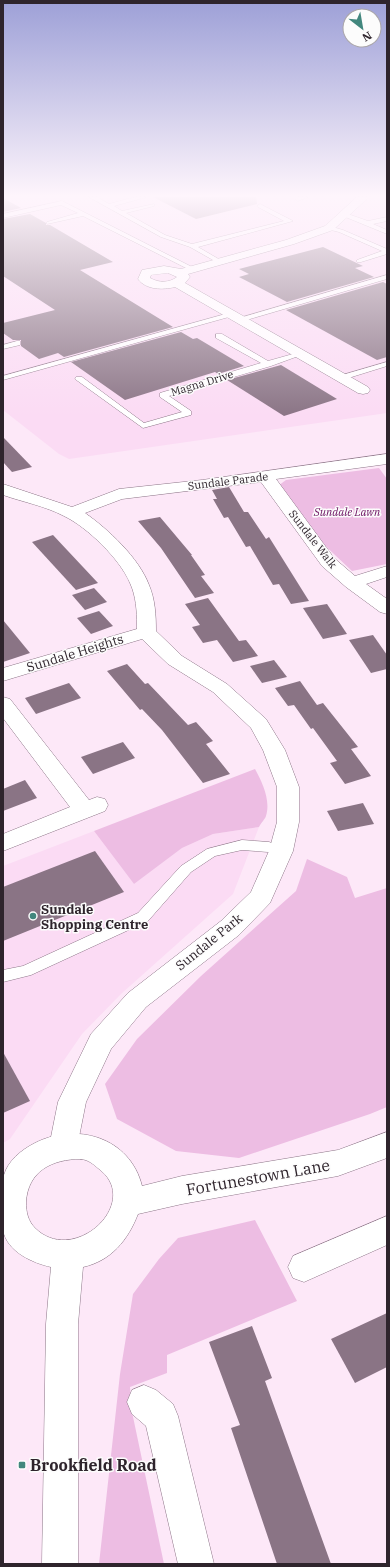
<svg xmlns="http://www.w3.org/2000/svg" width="390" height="1567" viewBox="0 0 390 1567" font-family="'IBM Plex Serif',serif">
<rect width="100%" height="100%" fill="#fde8f8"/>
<g fill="#fbdbf4">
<polygon points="3,197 387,197 387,413 69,459 59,454 3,410"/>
<polygon points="259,827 233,894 121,994 82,1034 10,1139 3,1143 3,866 94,831 134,884 182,848 213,834"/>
</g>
<g fill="#edbde3">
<polygon points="379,468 387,479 387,564 352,571 318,539 278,486 286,480"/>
<path d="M255,769C262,782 271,800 266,816C265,819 261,823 259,827L213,834L182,848L134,884L94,831Z"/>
<polygon points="307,859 347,877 355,898 387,888 387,1107 370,1114 239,1158 176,1151 117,1119 105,1084 137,1039 201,976 296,891"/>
<polygon points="255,1220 297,1301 167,1355 167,1373 130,1387 132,1412 164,1564 99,1564 120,1374 133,1294 159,1259 178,1238"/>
</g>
<g fill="#8a7485">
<polygon points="153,197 256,197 257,204 196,219"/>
<polygon points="3,198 21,208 3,212"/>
<polygon points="30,214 46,223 46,225 50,225 113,262 80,270 173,327 64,357 58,353 39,359 21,346 21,340 13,340 3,333 3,323 55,310 3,276 3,219"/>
<polygon points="323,247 363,266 355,268 374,277 287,302 239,277 249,274 239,269"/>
<polygon points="383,282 387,284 387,357 377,360 286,310"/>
<polygon points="181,332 193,339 197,338 244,366 218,374 215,372 125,400 71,362"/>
<polygon points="281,365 337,399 284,416 227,380"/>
<polygon points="3,437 32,467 12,472 3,462"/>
<polygon points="229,487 244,512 248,512 266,539 269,537 309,601 291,604 279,584 273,585 250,546 246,547 228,517 224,518 213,499 217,499 212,490"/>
<polygon points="160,517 192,555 191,555 205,575 201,576 214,593 195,598 161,548 138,521"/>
<polygon points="53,535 98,583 76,590 32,542"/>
<polygon points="94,588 107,602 85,610 72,595"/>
<polygon points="208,598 239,641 246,640 258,656 233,662 217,640 203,643 192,627 200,625 185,604"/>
<polygon points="327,604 347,634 323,639 303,608"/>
<polygon points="99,611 113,626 91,634 77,618"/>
<polygon points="3,620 30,653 3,662"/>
<polygon points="373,635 387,655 387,669 371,673 349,640"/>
<polygon points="274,660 287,677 262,683 250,666"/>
<polygon points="127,664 145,684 148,683 188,725 196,722 213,741 206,744 230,774 203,783 162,730 142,709 140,710 107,671"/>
<polygon points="300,681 317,705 323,703 358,747 351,749 371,776 345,784 330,763 337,761 313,728 311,729 294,705 288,706 275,688"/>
<polygon points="69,683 81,698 36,714 25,698"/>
<polygon points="123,742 135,758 93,774 81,757"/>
<polygon points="25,780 37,798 3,811 3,789"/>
<polygon points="363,803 374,824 338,831 327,811"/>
<polygon points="95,851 124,892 3,941 3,887"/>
<polygon points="3,1052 30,1101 3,1113"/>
<polygon points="387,1313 387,1367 355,1383 331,1339"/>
<polygon points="252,1326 272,1378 265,1381 331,1564 277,1564 231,1428 240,1425 209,1342"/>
</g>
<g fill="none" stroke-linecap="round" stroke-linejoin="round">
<defs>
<g id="service">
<polygon points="89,197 97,197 109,204 135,197 147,197 114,206 122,211 154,204 154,206 126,213 165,235 192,244 284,221 258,207 257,206 260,204 293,221 198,247 222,261 222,263 220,264 190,247 161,237"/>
<polygon points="308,197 298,201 295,199 297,197"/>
<polygon points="62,201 194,268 195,269 190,270 83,216 47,224 47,222 78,213 61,205 3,218 3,214"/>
<polygon points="345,213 368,221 387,217 387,221 373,224 387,230 387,234 343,216 342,215"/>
<polygon points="329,226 343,230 387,249 387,254 361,262 357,262 357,260 382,251 339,232 327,229 327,227"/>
<polygon points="387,275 387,279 243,321 240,321 236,319"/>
<polygon points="229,313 235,313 236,315 3,380 3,376"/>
<polygon points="216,334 222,334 268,361 300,352 304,354 271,366 169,396 191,411 191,415 143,428 75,379 76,377 82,377 144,423 182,412 160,397 160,393 261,363 216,338"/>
<polygon points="17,341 20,341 20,345 3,349 3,345"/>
<polygon points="387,362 387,366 342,380 338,378 339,376"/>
<polygon points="242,840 269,842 285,848 287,851 285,854 281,856 268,852 242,850 215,856 191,872 148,921 31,975 3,982 3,970 23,966 138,913 181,866 207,849"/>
</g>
<g id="minor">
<path d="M357,197H369L333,230L294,244L188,274L190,277L185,283L368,387L370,390L368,393L363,394L358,393L175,287C163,290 146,290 138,279L142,270L164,266L181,269L286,240L325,226ZM168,273L177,277C169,283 159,283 150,278L151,275Z"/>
<path d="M387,454V464L276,479L334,558L355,576L387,566V577L366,584L387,599V614L380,612L346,587L322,566L261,482L122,499L85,513C108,529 139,558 149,585C155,599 156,615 156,631L182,656L227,684L266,719L285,750L299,787V822L293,851L270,903L239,935L146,1007L111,1049L86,1102L77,1147L73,1156L63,1160L53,1156L49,1147L58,1102L91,1034L128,993L221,921L251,892L269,851L277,822V787L263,750L251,728L213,692L168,664L142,639L3,681V668L137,629V625C137,611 136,596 130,583C120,559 87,527 64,516C45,506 23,502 3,495V484L72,507L119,489L202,480Z"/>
<polygon points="3,697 10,699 89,800 97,797 105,799 108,805 105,811 3,851 3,834 70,807 3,718"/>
<polygon points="387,1216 387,1245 304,1282 293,1278 288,1267 293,1256"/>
<polygon points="144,1385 156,1390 173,1404 178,1416 214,1564 178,1564 146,1426 132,1414 127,1402 132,1390"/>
</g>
<path id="tertiary" d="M387,1132V1158L338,1176L182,1204L138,1214C128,1240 111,1261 83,1267L78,1324V1564H42L46,1324L51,1267C33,1263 7,1252 3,1230C2,1225 3,1220 3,1215C3,1204 0,1185 4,1175C8,1161 21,1150 35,1143C76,1122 130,1137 142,1186L182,1176L338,1150ZM81,1159C89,1160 93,1164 99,1169C143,1202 74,1267 35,1228C28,1221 26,1212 26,1202C28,1171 52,1159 81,1159Z"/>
</defs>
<use href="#service" stroke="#8d7688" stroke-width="1"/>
<use href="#minor" stroke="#8d7688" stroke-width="1"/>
<use href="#tertiary" stroke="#8d7688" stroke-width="1"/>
<use href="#service" fill="#fff" fill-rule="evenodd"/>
<use href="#minor" fill="#fff" fill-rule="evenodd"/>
<use href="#tertiary" fill="#fff" fill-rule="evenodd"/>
</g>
<linearGradient id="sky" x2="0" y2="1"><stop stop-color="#9da0d7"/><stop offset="0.47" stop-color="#fef5fc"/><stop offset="1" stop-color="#fef5fc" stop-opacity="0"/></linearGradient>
<rect width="390" height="417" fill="url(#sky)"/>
<g fill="#42877e" stroke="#fcfcfc" stroke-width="1.5">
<circle cx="33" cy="916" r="4"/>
<rect x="18" y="1461" width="8" height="8" rx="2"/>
</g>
<g text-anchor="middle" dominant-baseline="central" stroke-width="3" stroke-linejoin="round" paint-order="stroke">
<g font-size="11" fill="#2e242c" stroke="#fcfcfc">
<text transform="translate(202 383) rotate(-17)">Magna Drive</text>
<text transform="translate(228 481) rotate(-7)">Sundale Parade</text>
<text transform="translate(313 539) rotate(52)">Sundale Walk</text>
</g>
<g font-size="11" font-style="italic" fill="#6b1060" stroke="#fcfcfc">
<text x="347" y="512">Sundale Lawn</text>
</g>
<g font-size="13" fill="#2e242c" stroke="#fcfcfc">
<text transform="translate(75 653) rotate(-17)">Sundale Heights</text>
<text transform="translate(209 942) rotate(-39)">Sundale Park</text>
</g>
<g font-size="13" font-weight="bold" fill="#2e242c" stroke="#fcfcfc" text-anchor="start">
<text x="41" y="909">Sundale<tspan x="41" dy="15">Shopping Centre</tspan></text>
</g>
<g font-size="16" fill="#2e242c" stroke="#fcfcfc">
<text transform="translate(258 1177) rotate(-10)">Fortunestown Lane</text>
</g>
<g font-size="16" font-weight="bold" fill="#2e242c" stroke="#fcfcfc" text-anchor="start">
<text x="30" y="1465">Brookfield Road</text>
</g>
</g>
<rect width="390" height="1567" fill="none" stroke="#2e242c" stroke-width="8"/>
<g transform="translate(362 28) rotate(149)"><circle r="19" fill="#fcfcfc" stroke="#aaa6a9"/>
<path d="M0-3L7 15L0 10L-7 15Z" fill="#42877e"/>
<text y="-6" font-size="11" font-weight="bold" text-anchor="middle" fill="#2e242c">N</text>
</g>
</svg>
